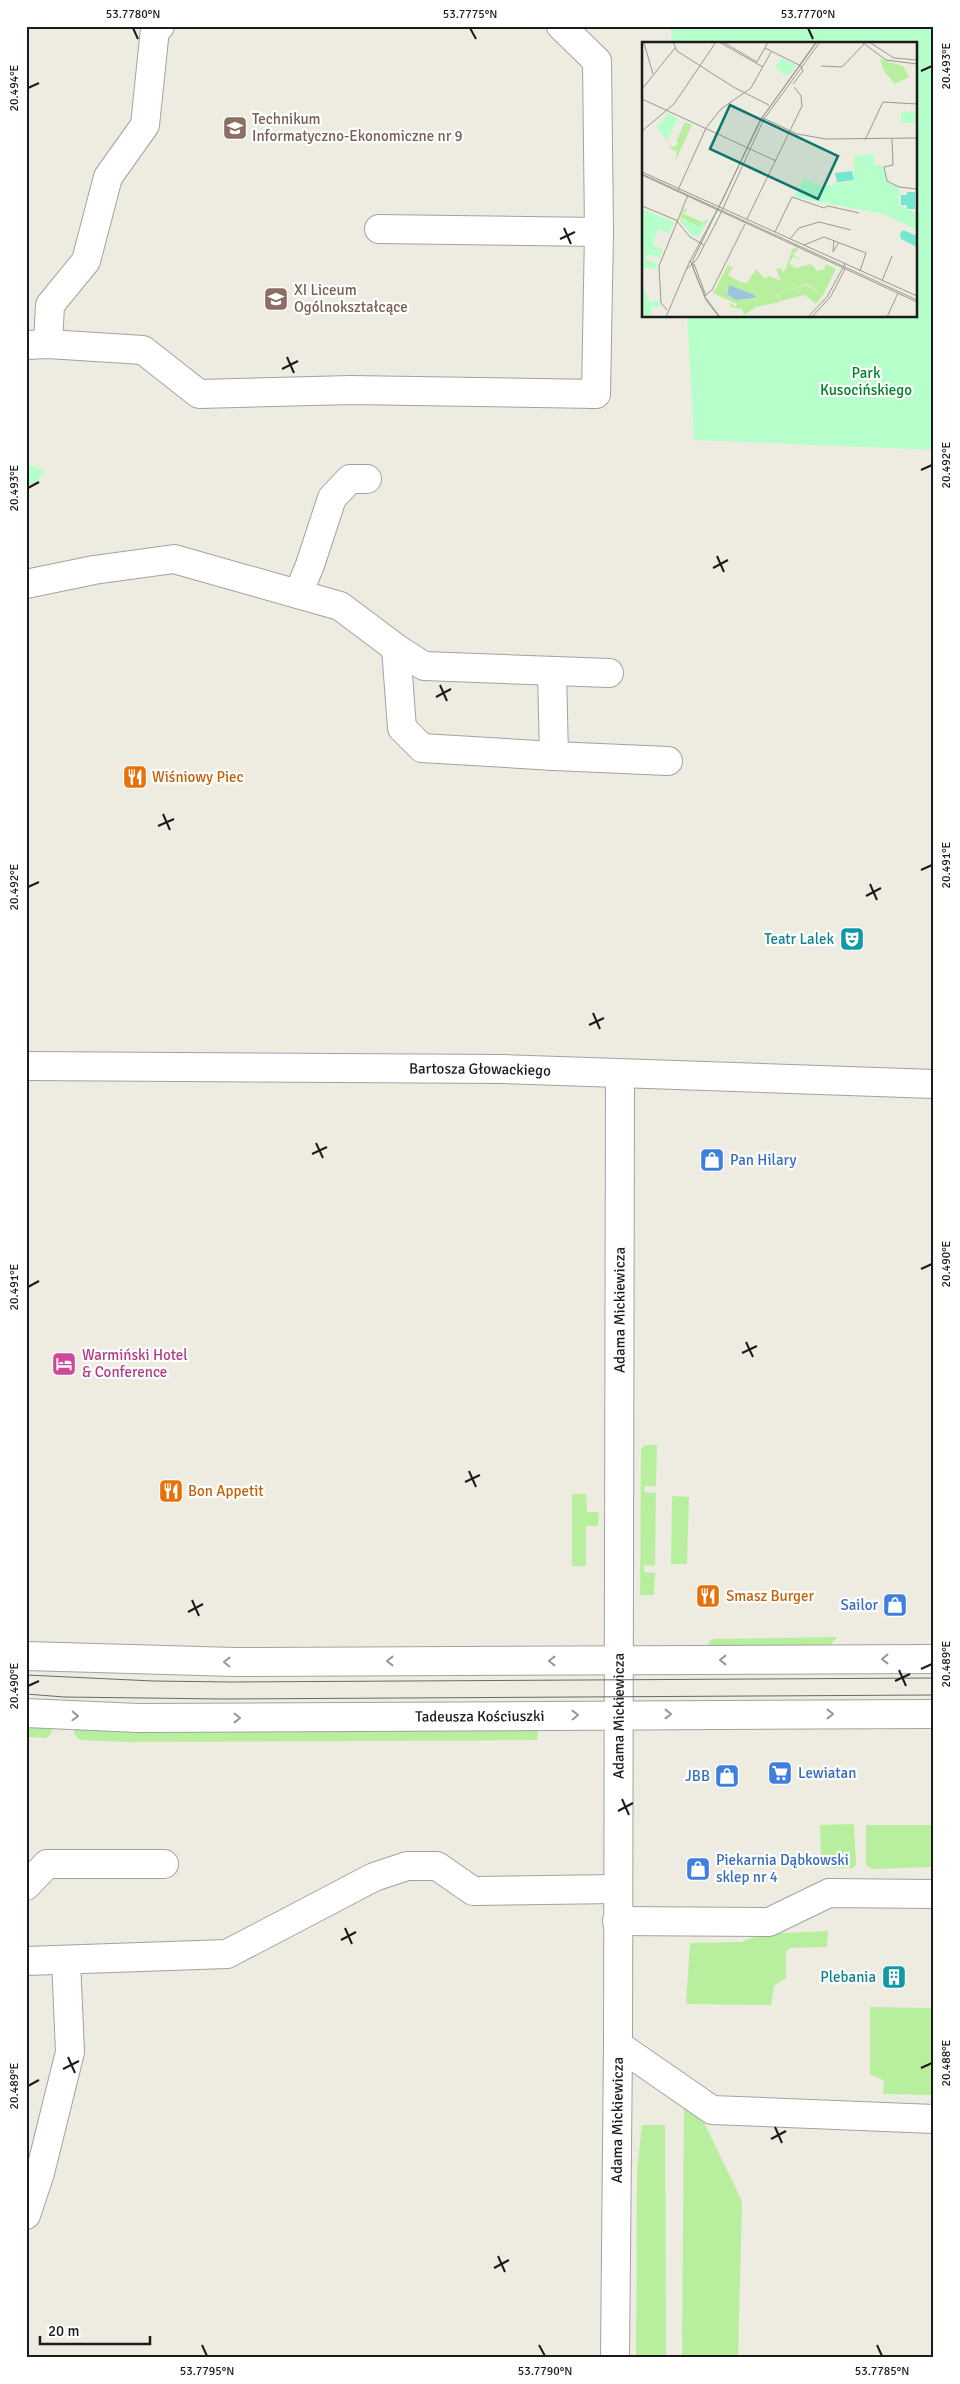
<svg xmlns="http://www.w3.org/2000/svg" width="960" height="2384" viewBox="0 0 960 2384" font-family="Signika,sans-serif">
<rect width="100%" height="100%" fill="#eeece0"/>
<g fill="#b7ef9f">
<polygon points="645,1445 657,1445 656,1486 645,1486 644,1492 656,1493 655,1566 644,1565 644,1572 655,1573 654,1595 640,1595 641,1449"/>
<polygon points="572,1494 586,1494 587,1512 599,1512 598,1526 586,1526 586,1566 572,1566"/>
<polygon points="672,1496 689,1497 687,1564 671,1564"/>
<polygon points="837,1637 829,1647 707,1647 710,1640 714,1639"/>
<polygon points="26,1726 52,1728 51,1734 46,1738 26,1737"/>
<polygon points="74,1729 190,1732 538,1730 537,1740 129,1742 80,1740 74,1734"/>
<polygon points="854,1824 856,1865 853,1868 826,1868 821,1864 820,1825"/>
<polygon points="866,1825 934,1825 934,1867 872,1869 866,1865"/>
<polygon points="828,1931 827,1947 790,1948 786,1952 786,1978 774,1986 771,2005 686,2004 690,1943 741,1942 763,1934"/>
<polygon points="870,2007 934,2008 934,2095 883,2094 884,2081 870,2074"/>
<polygon points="684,2107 697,2108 742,2201 738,2358 682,2358"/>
<polygon points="642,2125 665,2125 666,2358 636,2358 637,2170"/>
</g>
<g fill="#b6ffca">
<polygon points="671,26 934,26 934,450 694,440 687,316 916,316 916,44 672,44"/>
<polygon points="26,464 45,471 36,483 26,485"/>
</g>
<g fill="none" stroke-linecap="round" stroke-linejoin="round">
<defs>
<g id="minor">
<polyline points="379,229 599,232"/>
<polyline points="48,344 50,305 86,261 108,177 145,125 155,29 160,26"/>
<polyline points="26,345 48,344 143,350 199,394 351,390 596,394 599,232 597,61 561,26"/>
<polyline points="26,584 94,570 174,559 340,606 396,648 424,666 609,673"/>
<polyline points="298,594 310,565 332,498 350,479 367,479"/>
<polyline points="396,648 402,728 422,748 554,756 552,671"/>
<polyline points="554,756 668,761"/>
<path id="s1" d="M26,1066L503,1069L934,1084"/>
<polyline points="26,1656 235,1662 934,1659"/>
<path id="s2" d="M26,1713L138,1718L934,1714"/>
<polyline points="26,1886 47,1864 164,1864"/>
<polyline points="617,1921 769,1922 829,1893 934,1894"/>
<polyline points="26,1961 227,1954 374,1877 407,1866 437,1866 473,1891 617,1889"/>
<polyline points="618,2045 712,2110 934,2119"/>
<polyline points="26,2215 40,2173 70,2052 66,1960"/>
<path id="s3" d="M615,2358L618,2045L620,1074"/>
</g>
</defs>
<use href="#minor" stroke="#a2a2a2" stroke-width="30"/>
<use href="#minor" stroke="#fff" stroke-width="28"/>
<g stroke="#696969" stroke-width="1">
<polyline points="26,1675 153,1681 231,1682 934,1678"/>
<polyline points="26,1694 64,1697 224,1699 934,1695"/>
</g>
</g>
<defs><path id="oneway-chevron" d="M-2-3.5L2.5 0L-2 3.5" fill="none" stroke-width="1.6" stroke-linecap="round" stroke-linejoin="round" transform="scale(1.25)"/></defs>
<g stroke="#989898">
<use href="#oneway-chevron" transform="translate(885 1659) rotate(180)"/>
<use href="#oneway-chevron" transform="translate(723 1660) rotate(180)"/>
<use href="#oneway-chevron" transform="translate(390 1661) rotate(180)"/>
<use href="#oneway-chevron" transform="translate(552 1661) rotate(180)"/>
<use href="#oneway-chevron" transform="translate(227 1662) rotate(-179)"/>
<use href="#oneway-chevron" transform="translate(668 1714)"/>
<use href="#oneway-chevron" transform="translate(830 1714)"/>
<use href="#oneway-chevron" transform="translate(575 1715) rotate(-1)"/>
<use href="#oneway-chevron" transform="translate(75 1716) rotate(2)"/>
<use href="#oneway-chevron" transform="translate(237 1718)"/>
</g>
<path fill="none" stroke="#1b1b1b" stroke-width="2" d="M133,28L138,39M470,28L476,39M808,28L813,39M921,71L932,66M28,88L39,83M564,228L571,244M560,239L575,232M287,357L294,373M282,369L298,361M921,470L932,465M28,488L39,482M717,556L724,572M713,568L728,560M440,685L447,701M436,697L451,689M163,814L170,830M158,826L174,819M921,870L932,865M870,884L877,900M28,887L39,882M866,896L881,888M593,1013L600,1029M589,1025L604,1018M316,1143L323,1158M312,1154L327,1147M921,1269L932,1264M28,1287L39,1281M746,1342L753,1357M742,1353L757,1346M469,1471L476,1487M465,1482L480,1475M192,1600L199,1616M188,1612L203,1604M921,1669L932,1664M899,1670L906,1686M895,1681L910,1674M28,1686L39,1681M622,1799L629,1815M618,1811L633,1803M345,1928L352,1944M341,1940L356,1932M68,2057L75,2073M921,2068L932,2063M63,2069L79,2061M28,2086L39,2080M775,2127L782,2143M771,2139L786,2131M498,2256L505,2272M494,2268L509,2260M202,2345L207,2356M539,2345L545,2356M877,2345L882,2356"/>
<defs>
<symbol id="school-square" viewBox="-11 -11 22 22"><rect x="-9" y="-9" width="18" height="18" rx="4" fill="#8d6e63" stroke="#fff"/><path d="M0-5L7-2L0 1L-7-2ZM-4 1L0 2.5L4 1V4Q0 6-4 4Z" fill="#fff"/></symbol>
<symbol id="restaurant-square" viewBox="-11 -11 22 22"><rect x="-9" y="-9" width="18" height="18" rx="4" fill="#e8710a" stroke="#fff"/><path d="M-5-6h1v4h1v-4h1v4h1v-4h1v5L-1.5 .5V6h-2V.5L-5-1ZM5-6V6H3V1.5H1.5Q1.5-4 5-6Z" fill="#fff"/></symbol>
<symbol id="theatre-square" viewBox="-11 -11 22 22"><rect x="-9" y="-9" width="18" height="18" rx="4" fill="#0f9aa8" stroke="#fff"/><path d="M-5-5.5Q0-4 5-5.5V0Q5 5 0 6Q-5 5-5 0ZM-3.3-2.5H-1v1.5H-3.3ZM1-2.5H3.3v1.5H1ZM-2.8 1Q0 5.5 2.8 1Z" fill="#fff"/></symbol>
<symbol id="shop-square" viewBox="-11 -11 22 22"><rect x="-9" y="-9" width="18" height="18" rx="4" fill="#3f7fe0" stroke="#fff"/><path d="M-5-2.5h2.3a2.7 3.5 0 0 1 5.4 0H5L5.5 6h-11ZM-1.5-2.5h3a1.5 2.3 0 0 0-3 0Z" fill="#fff"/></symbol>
<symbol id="hotel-square" viewBox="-11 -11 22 22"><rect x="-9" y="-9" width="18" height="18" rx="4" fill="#d1479c" stroke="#fff"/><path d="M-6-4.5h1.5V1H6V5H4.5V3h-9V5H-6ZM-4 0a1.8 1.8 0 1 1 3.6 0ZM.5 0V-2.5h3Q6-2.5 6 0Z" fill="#fff"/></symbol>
<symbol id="supermarket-square" viewBox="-11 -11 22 22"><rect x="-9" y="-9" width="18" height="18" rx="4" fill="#3f7fe0" stroke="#fff"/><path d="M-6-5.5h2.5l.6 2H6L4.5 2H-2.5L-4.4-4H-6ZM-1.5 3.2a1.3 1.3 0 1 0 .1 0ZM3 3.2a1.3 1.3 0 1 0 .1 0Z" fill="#fff"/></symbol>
<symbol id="building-square" viewBox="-11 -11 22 22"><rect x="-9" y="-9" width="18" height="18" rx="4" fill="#0f9aa8" stroke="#fff"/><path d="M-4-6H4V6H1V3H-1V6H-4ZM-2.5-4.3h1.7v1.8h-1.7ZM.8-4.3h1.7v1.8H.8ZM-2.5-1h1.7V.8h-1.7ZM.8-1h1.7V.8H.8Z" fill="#fff"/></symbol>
</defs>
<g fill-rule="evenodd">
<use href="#school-square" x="221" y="114" width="28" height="28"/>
<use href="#school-square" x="262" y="285" width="28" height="28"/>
<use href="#restaurant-square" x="121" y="763" width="28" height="28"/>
<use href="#theatre-square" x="838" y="925" width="28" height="28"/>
<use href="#shop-square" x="698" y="1146" width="28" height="28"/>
<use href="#hotel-square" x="50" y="1350" width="28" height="28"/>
<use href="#restaurant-square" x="157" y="1477" width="28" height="28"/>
<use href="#restaurant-square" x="694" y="1582" width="28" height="28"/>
<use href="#shop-square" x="881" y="1591" width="28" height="28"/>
<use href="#supermarket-square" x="766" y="1759" width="28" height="28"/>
<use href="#shop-square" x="713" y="1762" width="28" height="28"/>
<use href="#shop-square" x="684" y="1855" width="28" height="28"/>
<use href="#building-square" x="880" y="1963" width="28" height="28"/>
</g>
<g text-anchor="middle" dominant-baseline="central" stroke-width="4.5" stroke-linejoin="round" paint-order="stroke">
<g font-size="15" fill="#785e54" stroke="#fff" text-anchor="start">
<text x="252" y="119">Technikum<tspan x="252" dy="17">Informatyczno-Ekonomiczne nr 9</tspan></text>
<text x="294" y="290">XI Liceum<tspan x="294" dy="17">Ogólnokształcące</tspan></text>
</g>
<g font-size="15" fill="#008324" stroke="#fff">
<text x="866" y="373">Park<tspan x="866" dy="17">Kusocińskiego</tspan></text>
</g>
<g font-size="15" fill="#c56008" stroke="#fff" text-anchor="start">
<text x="152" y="777">Wiśniowy Piec</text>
<text x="188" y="1491">Bon Appetit</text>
<text x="726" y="1596">Smasz Burger</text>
</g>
<g font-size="15" fill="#0d838f" stroke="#fff" text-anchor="end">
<text x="834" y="939">Teatr Lalek</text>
<text x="876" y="1977">Plebania</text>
</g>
<g font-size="15" fill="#1b1b1b" stroke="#fff">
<text stroke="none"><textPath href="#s1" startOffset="454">Bartosza Głowackiego</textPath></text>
<text stroke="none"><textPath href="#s3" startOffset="1048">Adama Mickiewicza</textPath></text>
<text stroke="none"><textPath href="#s3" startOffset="642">Adama Mickiewicza</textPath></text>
<text stroke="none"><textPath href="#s2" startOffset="454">Tadeusza Kościuszki</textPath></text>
<text stroke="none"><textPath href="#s3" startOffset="238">Adama Mickiewicza</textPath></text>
</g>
<g font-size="15" fill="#366cbe" stroke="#fff" text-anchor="start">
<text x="730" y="1160">Pan Hilary</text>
<text x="878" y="1605" text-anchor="end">Sailor</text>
<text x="798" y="1773">Lewiatan</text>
<text x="710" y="1776" text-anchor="end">JBB</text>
<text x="716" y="1860">Piekarnia Dąbkowski<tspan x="716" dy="17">sklep nr 4</tspan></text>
</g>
<g font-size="15" fill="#b23c85" stroke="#fff" text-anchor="start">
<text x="82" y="1355">Warmiński Hotel<tspan x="82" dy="17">&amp; Conference</tspan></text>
</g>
</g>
<g transform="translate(642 42)">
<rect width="275" height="275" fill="#eeece0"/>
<path d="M238,17L261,24L267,35L253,42L242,29ZM43,80L50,83L33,120L35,110L27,106L30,99L28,106L37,102L34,100ZM44,166V170L40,171L60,180L66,178L63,183L48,190L37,177L45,179L38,175L41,168ZM151,206L157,207L151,213L160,217L151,215L147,222L154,226L169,222L175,229L182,227L184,222L194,227L181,253L165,242L135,252L132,244L138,260L114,265L99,275L102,272L100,267L88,265L90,261L93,265L95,262L71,251L86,223L91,225L86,233L98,240L105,241L114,227L123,237L127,234L139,239L134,227L138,226L142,231ZM87,243L112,253L113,257L94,258L85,250ZM164,243L181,253L174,262L163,253L138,259L136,252Z" fill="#b7ef9f" fill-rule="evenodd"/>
<path d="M139,16L154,23L146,34L133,27ZM275,69L272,81H259V70ZM27,71L36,77L25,99L14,85ZM232,112V123H241L245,139L258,146L257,163L275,172V188L241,172L152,155L162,136L181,144L212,139V114ZM0,167L32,180L27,192L16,187L11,203L21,207L18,216L6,212L4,217L16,222L15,227L2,226L0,239ZM38,175L58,185L60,180L64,182L57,195L49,193ZM0,244L8,260L16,258L18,264L10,265L8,275H0Z" fill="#b6ffca"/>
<path d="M210,129L212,138L190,141L195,140L193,131ZM265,150H273V167H265V163H259V153H265ZM261,188L275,194V205L259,197L258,192Z" fill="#74e7d1"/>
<path d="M87,243L112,253L114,256L94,258L85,252Z" fill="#9bc4e1"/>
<path fill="none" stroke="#9a9891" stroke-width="1" d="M31,0L35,9L93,46L127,63M77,0L121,25M81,0L115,20M220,0L244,18L275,22M227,0L252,16L275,18M2,1L11,32M123,6L159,24L161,29L151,42M115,20L126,0M179,24L200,25L222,2M0,47L33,6M0,57L134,119M121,76L155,92L184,97L275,96M0,89L32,62L74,0M250,97L251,123L242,125L245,139L257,145L275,147M223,98L241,60L275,62M0,130L275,254M0,132L275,258M0,133L275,260M36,148L64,86L79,67L109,46L129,10M0,164L34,178L48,195L62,203M182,166L186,164L217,171M105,177L160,64L159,54L152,45M133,190L150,155L182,166M148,197L157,186L177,180L209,188M192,198L191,210L197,200M162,203L182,195L224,211L218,229M48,218L64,258L77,275M52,222L64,254M44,228L55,217L76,177L122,77L178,0M240,239L250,214M62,254L70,248L103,182M25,268L19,261L17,224L46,153M24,275L47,221L81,157L117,80L174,0M78,275L63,255L51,226V218L120,76L175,0M166,275L185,255L203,222M170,275L189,254L203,227M245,275L256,251"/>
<path fill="#0f766e" fill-opacity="0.15" stroke="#0f766e" stroke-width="2.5" d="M88,63L196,114L176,157L68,107Z"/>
<rect width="275" height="275" fill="none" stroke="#1b1b1b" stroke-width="2.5"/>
</g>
<rect width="960" height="2384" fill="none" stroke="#ffffff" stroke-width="55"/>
<path d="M40 2336v8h110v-8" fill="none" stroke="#1b1b1b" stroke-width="2.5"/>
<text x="48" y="2336" font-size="15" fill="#1b1b1b" stroke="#ffffff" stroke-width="4" paint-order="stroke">20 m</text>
<rect x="28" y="28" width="904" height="2328" fill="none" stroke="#1b1b1b" stroke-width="2"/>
<g font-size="12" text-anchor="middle" fill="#1b1b1b">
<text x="133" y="18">53.7780°N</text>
<text x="470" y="18">53.7775°N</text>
<text x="808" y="18">53.7770°N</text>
<text transform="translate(946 66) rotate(-90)" y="4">20.493°E</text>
<text transform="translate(14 88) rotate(-90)" y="4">20.494°E</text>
<text transform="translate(946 465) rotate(-90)" y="4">20.492°E</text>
<text transform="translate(14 488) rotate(-90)" y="4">20.493°E</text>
<text transform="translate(946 865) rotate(-90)" y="4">20.491°E</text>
<text transform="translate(14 887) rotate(-90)" y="4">20.492°E</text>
<text transform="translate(946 1264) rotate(-90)" y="4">20.490°E</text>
<text transform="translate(14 1287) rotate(-90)" y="4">20.491°E</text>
<text transform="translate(946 1664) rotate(-90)" y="4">20.489°E</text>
<text transform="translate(14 1686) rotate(-90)" y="4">20.490°E</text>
<text transform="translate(946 2063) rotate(-90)" y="4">20.488°E</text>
<text transform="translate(14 2086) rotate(-90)" y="4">20.489°E</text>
<text x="207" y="2375">53.7795°N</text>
<text x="545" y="2375">53.7790°N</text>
<text x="882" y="2375">53.7785°N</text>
</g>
</svg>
